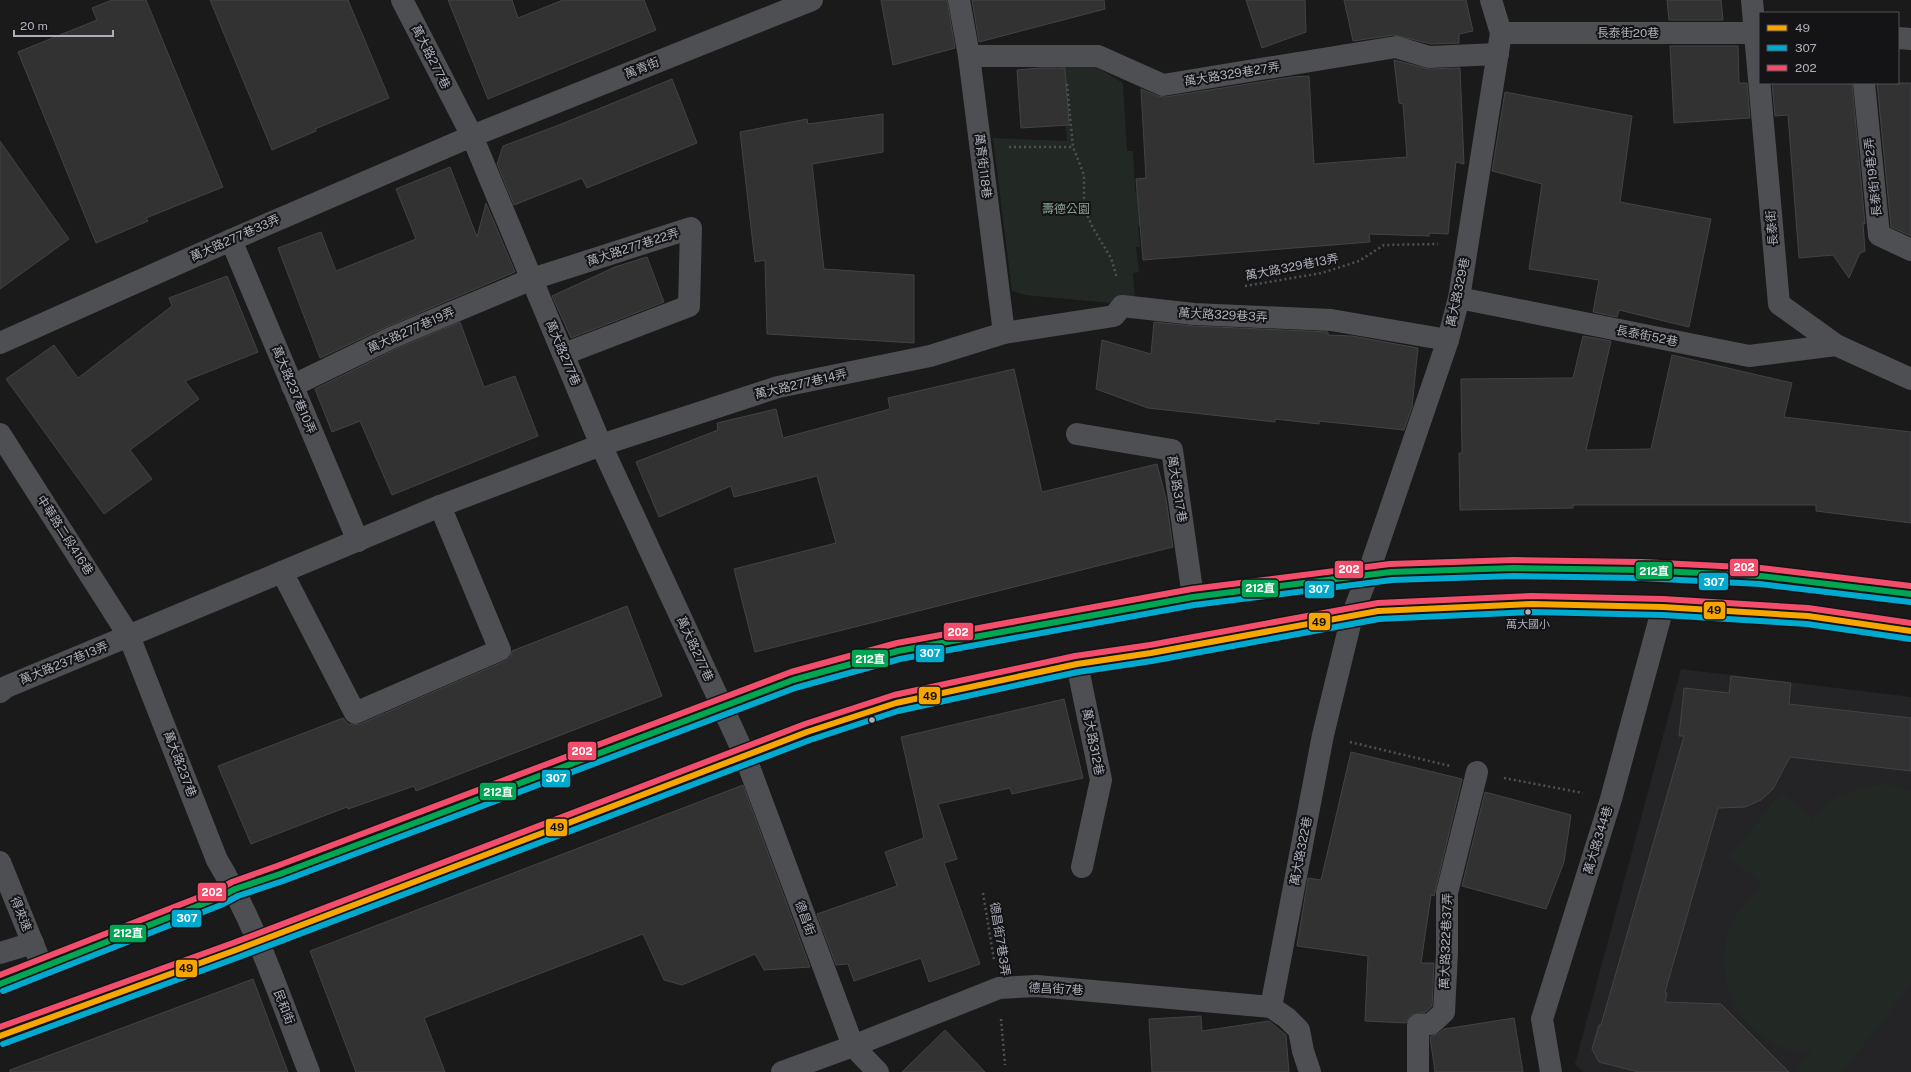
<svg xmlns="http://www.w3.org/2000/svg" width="1911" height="1072" viewBox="0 0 1911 1072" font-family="'Public Sans','Noto Sans TC',sans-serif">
<rect width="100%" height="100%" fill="#1a1a1a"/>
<polygon fill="#242426" points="1681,669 1911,697 1911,1072 1583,1072 1575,1064"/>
<g fill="#222924">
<polygon points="1059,65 1093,65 1123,83 1127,151 1133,151 1135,192 1145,191 1142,226 1138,226 1140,247 1136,247 1139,272 1133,273 1135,300 1111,303 1025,295 1012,291 993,138 1067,141"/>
<path d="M1885,784L1897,786L1911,791V985L1842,1072H1800L1796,1069L1811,1052C1802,1051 1793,1052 1784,1048C1731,1028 1710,967 1734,918L1825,804C1844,792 1863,786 1885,784Z"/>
<polygon points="1781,793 1813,819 1761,883 1729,857"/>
</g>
<g fill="#323232" stroke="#434346">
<polygon points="112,0 146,0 223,187 146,218 148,221 96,243 18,52 97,20 92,8"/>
<polygon points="210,0 348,0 389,98 315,129 316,131 272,150"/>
<polygon points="448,0 512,0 518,18 563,0 644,0 656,30 488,99"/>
<polygon points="881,0 947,0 955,48 893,65"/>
<polygon points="972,0 1104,0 1105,9 979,42"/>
<polygon points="1246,0 1305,0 1306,32 1262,48"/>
<polygon points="1344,0 1466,0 1473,31 1459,34 1459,43 1431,44 1394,35 1353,41"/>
<polygon points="1667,0 1721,0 1723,20 1669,20"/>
<polygon points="1670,46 1738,46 1739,83 1747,83 1750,118 1674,123"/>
<polygon points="1394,60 1429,69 1460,68 1464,164 1456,162 1448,234 1429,233 1429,236 1369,234 1370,242 1143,260 1136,179 1146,178 1141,89 1158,96 1165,97 1292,77 1309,76 1314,164 1407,157 1403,104 1399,103"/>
<polygon points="1039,68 1065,68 1069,125 1021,128 1017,70"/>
<polygon points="672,79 697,143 587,188 582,178 514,205 497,164 503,146 559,125"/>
<polygon points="1772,83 1852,83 1865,224 1863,223 1865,251 1860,253 1849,278 1833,255 1799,258 1788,115 1775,116"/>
<polygon points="1877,83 1911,83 1911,236 1891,227"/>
<polygon points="1505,92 1632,116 1620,202 1711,219 1689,327 1619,310 1617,317 1593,312 1599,280 1529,269 1542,184 1492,171"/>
<polygon points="883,114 883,152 812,164 824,269 914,275 914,343 767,334 765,260 755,262 740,132 807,119 808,124"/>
<polygon points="0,141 69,239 0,289"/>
<polygon points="450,167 477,237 486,203 515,272 386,327 320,358 278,248 321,232 336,271 416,239 396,189"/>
<polygon points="647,257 664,302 571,338 552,296 615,267"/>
<polygon points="227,276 258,352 185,381 199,399 130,450 152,479 104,514 6,379 54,345 78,378 172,306 169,298"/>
<polygon points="460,322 484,387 515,376 538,436 392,495 360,421 332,432 315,389 396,349"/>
<polygon points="1154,322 1193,326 1328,332 1328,335 1352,336 1418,348 1412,407 1404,430 1319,421 1319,424 1275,419 1275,422 1148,408 1096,389 1102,340 1151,354"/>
<polygon points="1583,336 1611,341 1586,450 1651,449 1672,355 1792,383 1784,417 1911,432 1911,523 1816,511 1816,505 1573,505 1573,508 1460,510 1459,453 1462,453 1461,379 1573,378"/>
<polygon points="1014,369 1042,492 1157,464 1166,499 1173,547 755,652 734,569 836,543 817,476 734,497 731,486 659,517 636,462 718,430 717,423 776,409 783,438 890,409 888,398"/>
<polygon points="627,606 662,696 416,791 414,786 348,809 347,807 251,844 218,766 343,718 348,724 354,725 360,724 505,661 510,657 512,651"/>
<polygon points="1731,676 1791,683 1789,704 1911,718 1911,771 1790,757 1773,789 1761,800 1745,807 1718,808 1665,992 1667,993 1665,1002 1721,1004 1789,1072 1639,1072 1599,1062 1592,1049 1599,1025 1601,1025 1684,736 1679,736 1684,688 1729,693"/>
<polygon points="1064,699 1083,778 1012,794 1010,788 938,804 957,859 944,863 980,964 929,982 921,958 854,981 848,964 836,965 817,914 897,886 885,852 924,838 901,737"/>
<polygon points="1351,752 1462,779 1434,896 1431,895 1421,963 1434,963 1432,1006 1426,1012 1411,1015 1406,1023 1365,1021 1368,956 1297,946 1308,878 1321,880"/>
<polygon points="743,785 810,967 764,970 755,954 682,985 664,980 643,934 424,1018 445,1072 356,1072 310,951"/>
<polygon points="1485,792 1571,815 1564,862 1546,909 1462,886"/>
<polygon points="253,979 288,1072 10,1072 10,1070"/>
<polygon points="1201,1016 1202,1031 1269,1021 1286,1035 1289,1072 1152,1072 1149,1019"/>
<polygon points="1514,1018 1523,1072 1435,1072 1430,1037 1439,1033 1444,1029"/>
<polygon points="945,1030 985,1072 902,1072"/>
</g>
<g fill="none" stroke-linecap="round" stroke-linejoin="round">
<g stroke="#505154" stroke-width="2.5" stroke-dasharray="2 3" stroke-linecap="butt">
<polyline points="1067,84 1073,147 1084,175 1084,208 1093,228 1111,258 1117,278"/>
<polyline points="1009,147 1073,147"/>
<polyline points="1245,286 1322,273 1359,261 1384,245 1438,244"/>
<polyline points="1350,742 1450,766"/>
<polyline points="1504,778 1583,793"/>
<polyline points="983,893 994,960"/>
<polyline points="1001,1019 1005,1065"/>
</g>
<g stroke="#4e4f53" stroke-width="22">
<polyline points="402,0 472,136 601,445 745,756 853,1046 878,1072"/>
<polyline points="959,0 969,56 1004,333"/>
<polyline points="1752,0 1779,304 1836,345 1911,379"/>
<polyline points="1501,33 1760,33"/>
<polyline points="1898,38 1911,39"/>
<polyline points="969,56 1098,56 1163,85 1396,47 1429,57 1498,54"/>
<polyline points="1864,83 1879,235 1911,250"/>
<polyline points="231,240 358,541"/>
<polyline points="1459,298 1749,356 1836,345"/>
<polyline points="0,343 231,240 472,136 812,0"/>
<polyline points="292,386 391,338 532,279 691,228 689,306 564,354"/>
<path d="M0,434L129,636L217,860C257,926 281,1001 309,1072"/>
<polyline points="1077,434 1172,450 1193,597"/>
<polyline points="282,572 355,713 500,650 440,506"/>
<polyline points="1077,664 1101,780 1082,867"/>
<polyline points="0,692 6,687 440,506 601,445 778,387 930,356 1004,333 1114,316 1122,306 1194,314 1331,320 1448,340"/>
<polyline points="0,862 42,966"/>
<polyline points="0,953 33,943"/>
<polyline points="1271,1007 1323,735 1352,616 1368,574 1448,340 1459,298 1501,33 1491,0"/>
<polyline points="782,1072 853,1046 999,988 1037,986 1271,1007 1287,1018 1299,1030 1303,1051 1310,1072"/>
<polyline points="1418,1072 1418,1025 1431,1024 1444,1012 1447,953 1447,893 1477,772"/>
<polyline points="1551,1072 1542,1019 1611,799 1663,607"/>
</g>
<g stroke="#4c4c4f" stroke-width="22">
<polyline points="0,984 218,898 235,889 280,874 793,680 898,651 1193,597 1391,572 1514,568 1641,570 1761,576 1911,594"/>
<polyline points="0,1036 236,950 807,732 896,703 1077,664 1151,653 1378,611 1532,604 1663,607 1808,616 1911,631"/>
</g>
<defs>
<polyline id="bus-1" points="0,1036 236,950 807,732 896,703 1077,664 1151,653 1378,611 1532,604 1663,607 1808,616 1911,631"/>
<g id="bus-2">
<polyline points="3,991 221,905 238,896 283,881 795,688 900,659 1194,605 1392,580 1514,576 1641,578 1760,584 1910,602"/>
<polyline points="3,1044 239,957 810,740 898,711 1078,672 1152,661 1379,619 1532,612 1663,615 1807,624 1910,639"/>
</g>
<g id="bus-3">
<polyline points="0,975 215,891 232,882 277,866 791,672 897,643 1192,589 1390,564 1514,560 1641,562 1761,568 1911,586"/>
<polyline points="0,1027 233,943 805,724 894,695 1075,656 1150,645 1378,603 1532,596 1663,599 1808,608 1911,623"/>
</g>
<polyline id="bus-4" points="0,984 218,898 235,889 280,874 793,680 898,651 1193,597 1391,572 1514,568 1641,570 1761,576 1911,594"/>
</defs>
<use href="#bus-1" stroke="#141416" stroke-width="9"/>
<use href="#bus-2" stroke="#141416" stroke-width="9"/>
<use href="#bus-3" stroke="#141416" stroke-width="9"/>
<use href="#bus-4" stroke="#141416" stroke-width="9"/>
<use href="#bus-1" stroke="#f7a600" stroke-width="6"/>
<use href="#bus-2" stroke="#00a9ce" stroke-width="6"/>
<use href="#bus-3" stroke="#f44d6c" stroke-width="6"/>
<use href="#bus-4" stroke="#00a651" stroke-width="6"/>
</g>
<g fill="#acafba" stroke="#141416" stroke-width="1.5">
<circle cx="1528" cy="612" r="3.5"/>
<circle cx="872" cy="720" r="3.5"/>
</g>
<g text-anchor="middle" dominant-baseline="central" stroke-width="4" stroke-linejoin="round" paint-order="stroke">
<g font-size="11" fill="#acafba" stroke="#141416">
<text x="1528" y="624">萬大國小</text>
</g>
<g font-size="12" fill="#acafba" stroke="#141416">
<text x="1628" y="33">長泰街20巷</text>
<text transform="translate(431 57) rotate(63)">萬大路277巷</text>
<text transform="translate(642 68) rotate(-22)">萬青街</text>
<text transform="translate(1232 74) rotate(-9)">萬大路329巷27弄</text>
<text transform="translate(983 166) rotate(83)">萬青街118巷</text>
<text transform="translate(1873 177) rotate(-96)">長泰街19巷2弄</text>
<text transform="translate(1772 228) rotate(-95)">長泰街</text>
<text transform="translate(235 238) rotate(-24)">萬大路277巷33弄</text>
<text transform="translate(633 247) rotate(-18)">萬大路277巷22弄</text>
<text transform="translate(1292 267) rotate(-11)">萬大路329巷13弄</text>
<text transform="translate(1458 292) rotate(-78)">萬大路329巷</text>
<text transform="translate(1223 315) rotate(3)">萬大路329巷3弄</text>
<text transform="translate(411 330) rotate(-24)">萬大路277巷19弄</text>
<text transform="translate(1647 336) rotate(11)">長泰街52巷</text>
<text transform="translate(563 353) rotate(67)">萬大路277巷</text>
<text transform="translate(801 384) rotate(-13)">萬大路277巷14弄</text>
<text transform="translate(294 390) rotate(67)">萬大路237巷10弄</text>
<text transform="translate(1177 489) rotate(81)">萬大路317巷</text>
<text transform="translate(65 535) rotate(57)">中華路二段416巷</text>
<text transform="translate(695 649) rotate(65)">萬大路277巷</text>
<text transform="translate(64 663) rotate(-22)">萬大路237巷13弄</text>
<text transform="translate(1093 742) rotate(79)">萬大路312巷</text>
<text transform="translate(180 764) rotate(69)">萬大路237巷</text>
<text transform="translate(1598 840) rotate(-73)">萬大路344巷</text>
<text transform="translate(1301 851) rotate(-79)">萬大路322巷</text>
<text transform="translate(21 914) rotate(68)">得來速</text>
<text transform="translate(805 918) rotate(70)">德昌街</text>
<text transform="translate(1000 939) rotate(81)">德昌街7巷3弄</text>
<text transform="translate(1446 941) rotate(-88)">萬大路322巷37弄</text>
<text transform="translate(1056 989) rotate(3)">德昌街7巷</text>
<text transform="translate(284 1007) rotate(69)">民和街</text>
</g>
<g font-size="12" fill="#85a38a" stroke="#141416">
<text x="1066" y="209">壽德公園</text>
</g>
</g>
<g stroke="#141416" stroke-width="1.5">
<rect x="1729" y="558" width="30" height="19" rx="4" fill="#f44d6c"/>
<rect x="1334" y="560" width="30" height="19" rx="4" fill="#f44d6c"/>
<rect x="1635" y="561" width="38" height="19" rx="4" fill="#00a651"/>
<rect x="1698" y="572" width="31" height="19" rx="4" fill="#00a9ce"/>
<rect x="1241" y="579" width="38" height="19" rx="4" fill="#00a651"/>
<rect x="1304" y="580" width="31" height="19" rx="4" fill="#00a9ce"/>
<rect x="1703" y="601" width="23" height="19" rx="4" fill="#f7a600"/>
<rect x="1308" y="612" width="23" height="19" rx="4" fill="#f7a600"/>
<rect x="943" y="622" width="31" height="19" rx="4" fill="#f44d6c"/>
<rect x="915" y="644" width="30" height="19" rx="4" fill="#00a9ce"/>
<rect x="851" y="649" width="38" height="19" rx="4" fill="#00a651"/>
<rect x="918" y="686" width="23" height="19" rx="4" fill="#f7a600"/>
<rect x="567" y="741" width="30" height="20" rx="4" fill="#f44d6c"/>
<rect x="541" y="769" width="30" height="19" rx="4" fill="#00a9ce"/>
<rect x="479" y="782" width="38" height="19" rx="4" fill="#00a651"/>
<rect x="545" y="818" width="23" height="19" rx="4" fill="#f7a600"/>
<rect x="197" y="882" width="30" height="20" rx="4" fill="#f44d6c"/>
<rect x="171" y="909" width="31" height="19" rx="4" fill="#00a9ce"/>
<rect x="109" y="924" width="38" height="19" rx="4" fill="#00a651"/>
<rect x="175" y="959" width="23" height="19" rx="4" fill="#f7a600"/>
</g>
<g font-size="11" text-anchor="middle" font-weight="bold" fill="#fff">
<text x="1744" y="571">202</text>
<text x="1349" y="573">202</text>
<text x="1654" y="575">212直</text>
<text x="1714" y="586">307</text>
<text x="1260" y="592">212直</text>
<text x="1319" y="593">307</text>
<text x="958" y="636">202</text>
<text x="930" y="657">307</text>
<text x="870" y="663">212直</text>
<text x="582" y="755">202</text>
<text x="556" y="782">307</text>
<text x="498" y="796">212直</text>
<text x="212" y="896">202</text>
<text x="187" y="922">307</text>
<text x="128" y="937">212直</text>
</g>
<g font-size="11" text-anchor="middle" font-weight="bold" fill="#111">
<text x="1714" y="614">49</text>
<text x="1319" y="626">49</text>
<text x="930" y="700">49</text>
<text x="557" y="831">49</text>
<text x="186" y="972">49</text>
</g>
<rect x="1759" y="12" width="140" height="72" fill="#141416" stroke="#515258"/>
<rect x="1767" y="25" width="20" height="6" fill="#f7a600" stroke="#515258"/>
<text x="1795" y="32" font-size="12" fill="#acafba">49</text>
<rect x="1767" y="45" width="20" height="6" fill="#00a9ce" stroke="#515258"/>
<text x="1795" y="52" font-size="12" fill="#acafba">307</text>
<rect x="1767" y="65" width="20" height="6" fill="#f44d6c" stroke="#515258"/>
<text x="1795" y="72" font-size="12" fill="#acafba">202</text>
<path d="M14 30v6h99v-6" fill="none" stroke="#acafba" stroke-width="2"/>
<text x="20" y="30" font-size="12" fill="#acafba" stroke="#141416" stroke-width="3" paint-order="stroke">20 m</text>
</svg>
